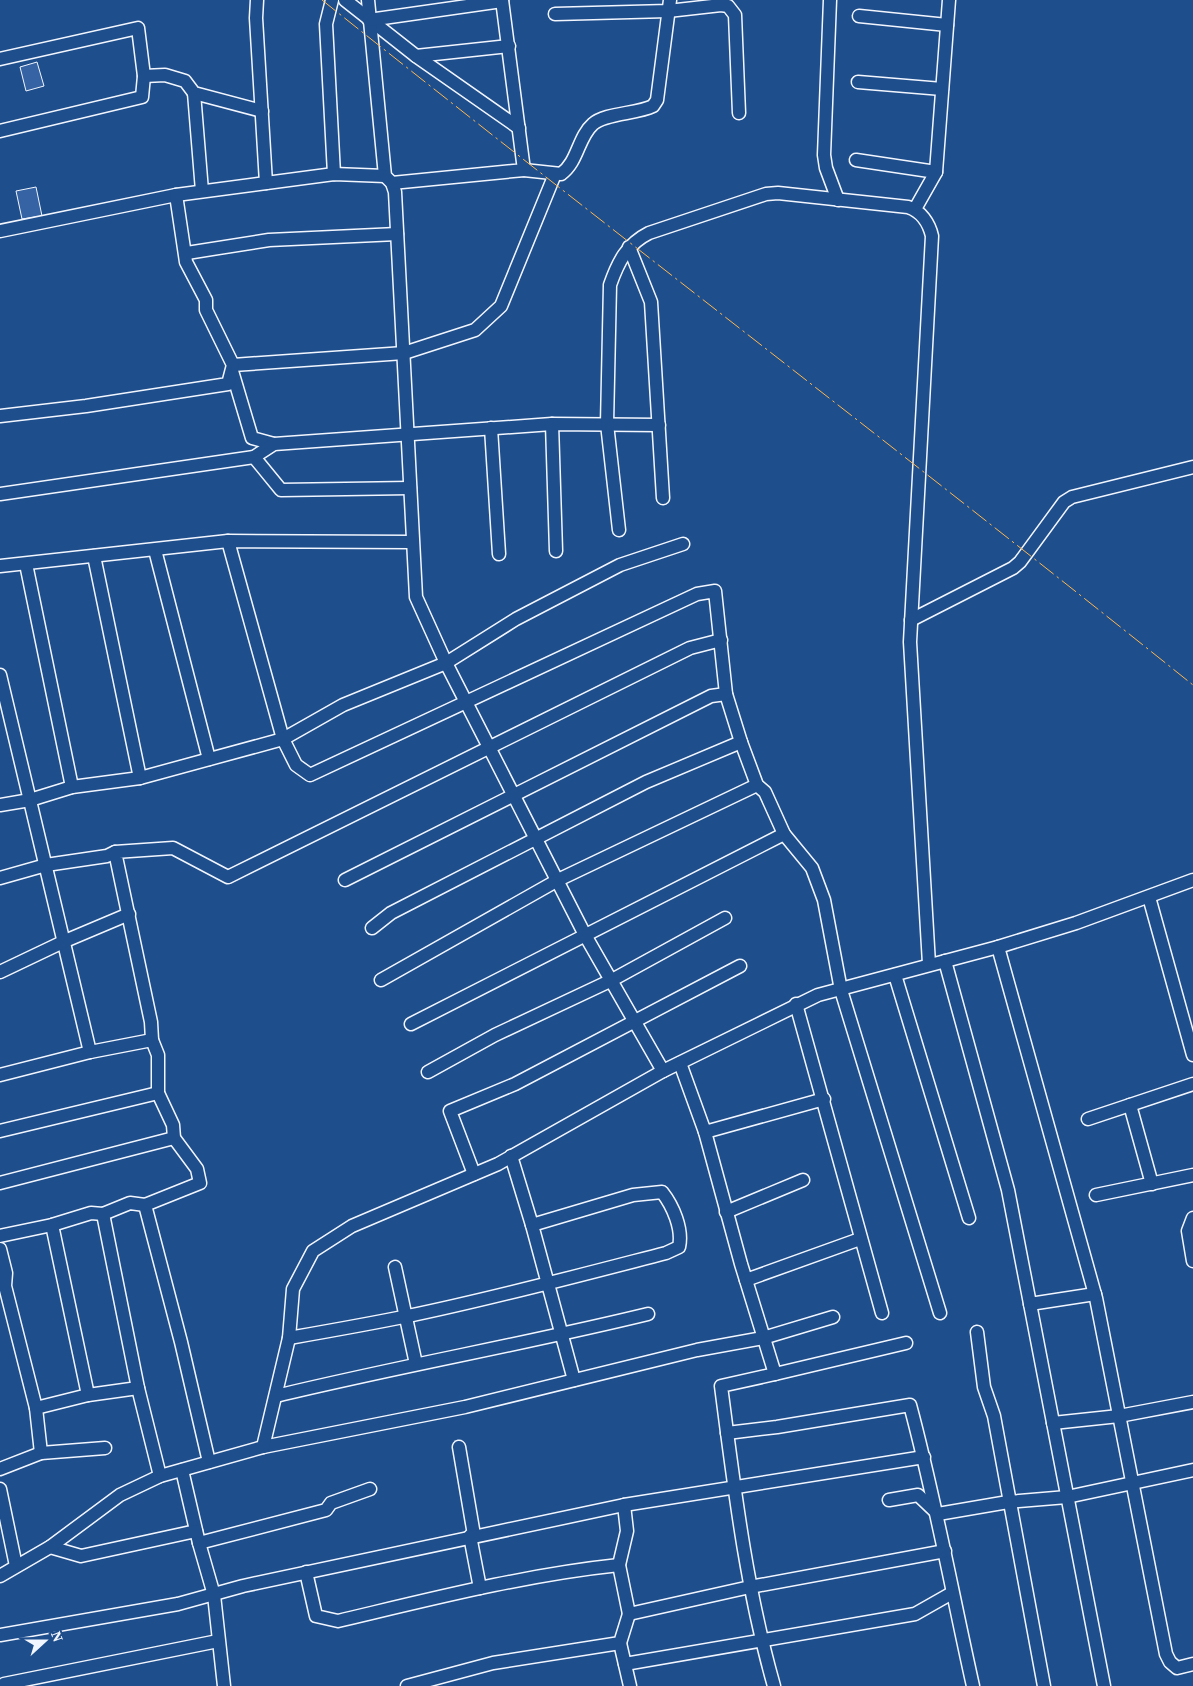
<svg xmlns="http://www.w3.org/2000/svg" width="1193" height="1686" viewBox="0 0 1193 1686" font-family="'Source Serif 4',serif">
<rect width="100%" height="100%" fill="#1f4e8c"/>
<g fill="#3563a3" stroke="#f2f6ff">
<polygon points="37,62 44,86 26,91 20,67"/>
<polygon points="36,187 42,216 22,219 16,191"/>
</g>
<g fill="none" stroke-linecap="round" stroke-linejoin="round">
<defs>
<g id="street">
<polyline points="257,0 256,18 266,183"/>
<polyline points="332,0 326,24 334,174"/>
<polyline points="345,0 416,56 519,128"/>
<polyline points="368,0 385,176 392,183 395,192 416,597 446,663 585,935 663,1071"/>
<polyline points="830,0 824,155 826,168 838,200"/>
<polyline points="555,14 668,11 721,5 728,6 735,15 739,113"/>
<polyline points="859,16 947,25"/>
<polyline points="369,20 502,1"/>
<polyline points="416,56 509,46"/>
<polyline points="0,59 138,28 144,76 142,97 0,131"/>
<polyline points="144,76 165,75 185,81 194,93 262,111"/>
<polyline points="858,82 942,89"/>
<polyline points="194,93 202,191"/>
<polyline points="856,160 936,172"/>
<path d="M524,170L561,174C578,162 578,137 593,124C605,113 637,114 653,106L657,100L670,0"/>
<polyline points="392,183 524,170 502,0"/>
<polyline points="915,209 936,172 949,0"/>
<polyline points="0,231 176,195"/>
<polyline points="629,247 651,302 663,498"/>
<polyline points="187,253 269,240 397,234"/>
<polyline points="233,365 404,353 475,330 501,306 555,174"/>
<polyline points="232,371 252,438 274,444"/>
<polyline points="0,416 86,406 228,384 233,365 206,310 206,300 186,262 176,195 334,174 385,176"/>
<polyline points="552,424 556,551"/>
<polyline points="491,428 499,554"/>
<polyline points="254,457 281,490 410,488"/>
<polyline points="0,494 254,457 274,444 552,424 659,425"/>
<path d="M619,530L607,424L610,285C618,262 627,244 649,233L766,194L778,193L908,207C921,211 929,223 932,236L910,642L929,964"/>
<polyline points="412,542 228,541 283,739 296,765 310,775 697,594 715,591 726,694 741,742 757,785 765,792 784,834 812,868 824,900 841,990 940,1313"/>
<polyline points="155,550 209,759"/>
<polyline points="94,556 140,778"/>
<polyline points="26,564 72,787"/>
<polyline points="0,566 228,541"/>
<polyline points="911,620 1013,568 1020,562 1064,502 1072,497 1193,467"/>
<polyline points="0,675 90,1052"/>
<polyline points="0,805 30,800 72,787 140,778 283,739 343,705 446,663 516,619 620,565 683,544"/>
<polyline points="0,878 46,865 107,856 115,852"/>
<polyline points="345,880 711,696 726,694"/>
<polyline points="1149,897 1193,1055"/>
<polyline points="372,928 391,913 646,782 741,742"/>
<polyline points="998,947 1096,1298 1166,1654 1170,1662 1177,1668 1193,1664"/>
<polyline points="945,961 1008,1190 1104,1686"/>
<polyline points="0,972 65,941 129,914"/>
<polyline points="895,975 969,1218"/>
<polyline points="381,980 558,880 757,785"/>
<polyline points="796,1004 882,1313"/>
<polyline points="411,1024 784,834"/>
<polyline points="680,1063 705,1132 824,1099"/>
<polyline points="428,1072 495,1035 612,980 725,918"/>
<polyline points="0,1075 90,1052 152,1040"/>
<polyline points="1130,1105 1152,1184"/>
<polyline points="1088,1119 1193,1084"/>
<polyline points="0,1131 158,1093"/>
<polyline points="705,1132 741,1264 775,1374 906,1343"/>
<polyline points="511,1156 532,1225"/>
<polyline points="474,1174 450,1111 515,1084 740,966"/>
<polyline points="0,1183 174,1138"/>
<polyline points="1096,1195 1193,1175"/>
<polyline points="145,1205 181,1342 209,1462"/>
<polyline points="726,1212 803,1180"/>
<polyline points="103,1214 138,1388"/>
<polyline points="1193,1218 1188,1231 1193,1261"/>
<polyline points="52,1225 88,1395"/>
<polyline points="0,1236 52,1225 91,1213 103,1214 130,1203 145,1205 200,1183 197,1169 174,1138 173,1125 158,1093 158,1055 152,1040 151,1022 115,852 173,848 228,877 690,648 721,640"/>
<polyline points="0,1249 6,1273 5,1286 36,1408"/>
<polyline points="395,1267 416,1364"/>
<polyline points="746,1280 860,1239"/>
<polyline points="1030,1304 1095,1294"/>
<polyline points="977,1332 984,1387 994,1416 1044,1686"/>
<path d="M289,1338C329,1331 369,1324 408,1316C495,1298 581,1275 666,1253L679,1247C683,1229 673,1206 662,1192L633,1195L532,1225L574,1380"/>
<path d="M276,1396C400,1366 525,1344 648,1314"/>
<polyline points="1053,1423 1119,1416 1193,1402"/>
<path d="M727,1433L777,1427L910,1405C935,1498 952,1592 973,1686"/>
<polyline points="263,1447 465,1407 697,1350 763,1338 833,1317"/>
<polyline points="459,1447 474,1535"/>
<polyline points="41,1453 36,1408 88,1395 138,1388 160,1476"/>
<polyline points="0,1469 41,1453 105,1448"/>
<polyline points="182,1470 199,1543 326,1510 331,1503 370,1489"/>
<polyline points="0,1489 16,1566"/>
<polyline points="889,1500 918,1495 938,1514 1008,1502 1067,1497 1193,1470"/>
<polyline points="624,1505 627,1531 619,1565 629,1614 750,1587 945,1551"/>
<polyline points="470,1536 480,1588"/>
<polyline points="199,1543 214,1595 224,1686"/>
<polyline points="50,1547 81,1556 196,1531"/>
<path d="M306,1572L316,1616L338,1621C431,1599 524,1575 619,1565"/>
<polyline points="0,1576 50,1547 120,1495 160,1476 263,1447 289,1338 293,1289 313,1251 352,1226 498,1164 663,1071 818,995 998,947 1076,923 1193,880"/>
<polyline points="0,1635 178,1604 243,1586 624,1505 924,1457"/>
<polyline points="620,1643 630,1686"/>
<polyline points="625,1664 915,1614 952,1593"/>
<polyline points="4,1684 218,1641"/>
<polyline points="407,1686 493,1663 620,1643 629,1614"/>
<path d="M774,1686C746,1588 734,1486 721,1386L775,1374"/>
</g>
</defs>
<use href="#street" stroke="#f2f6ff" stroke-width="15"/>
<use href="#street" stroke="#1f4e8c" stroke-width="12"/>
<path stroke="#ffb74d" stroke-width="1" stroke-dasharray="18 4 2.5 4" stroke-linecap="butt" d="M322,0C611,231 905,454 1193,685"/>
</g>
<g transform="translate(45 1641) rotate(69)" stroke="#1f4e8c" stroke-width="4" paint-order="stroke">
<path d="M0-4L9 19L0 12L-9 19Z" fill="#f2f6ff"/>
<text y="-8" font-size="14" font-weight="bold" text-anchor="middle" fill="#f2f6ff">N</text>
</g>
</svg>
